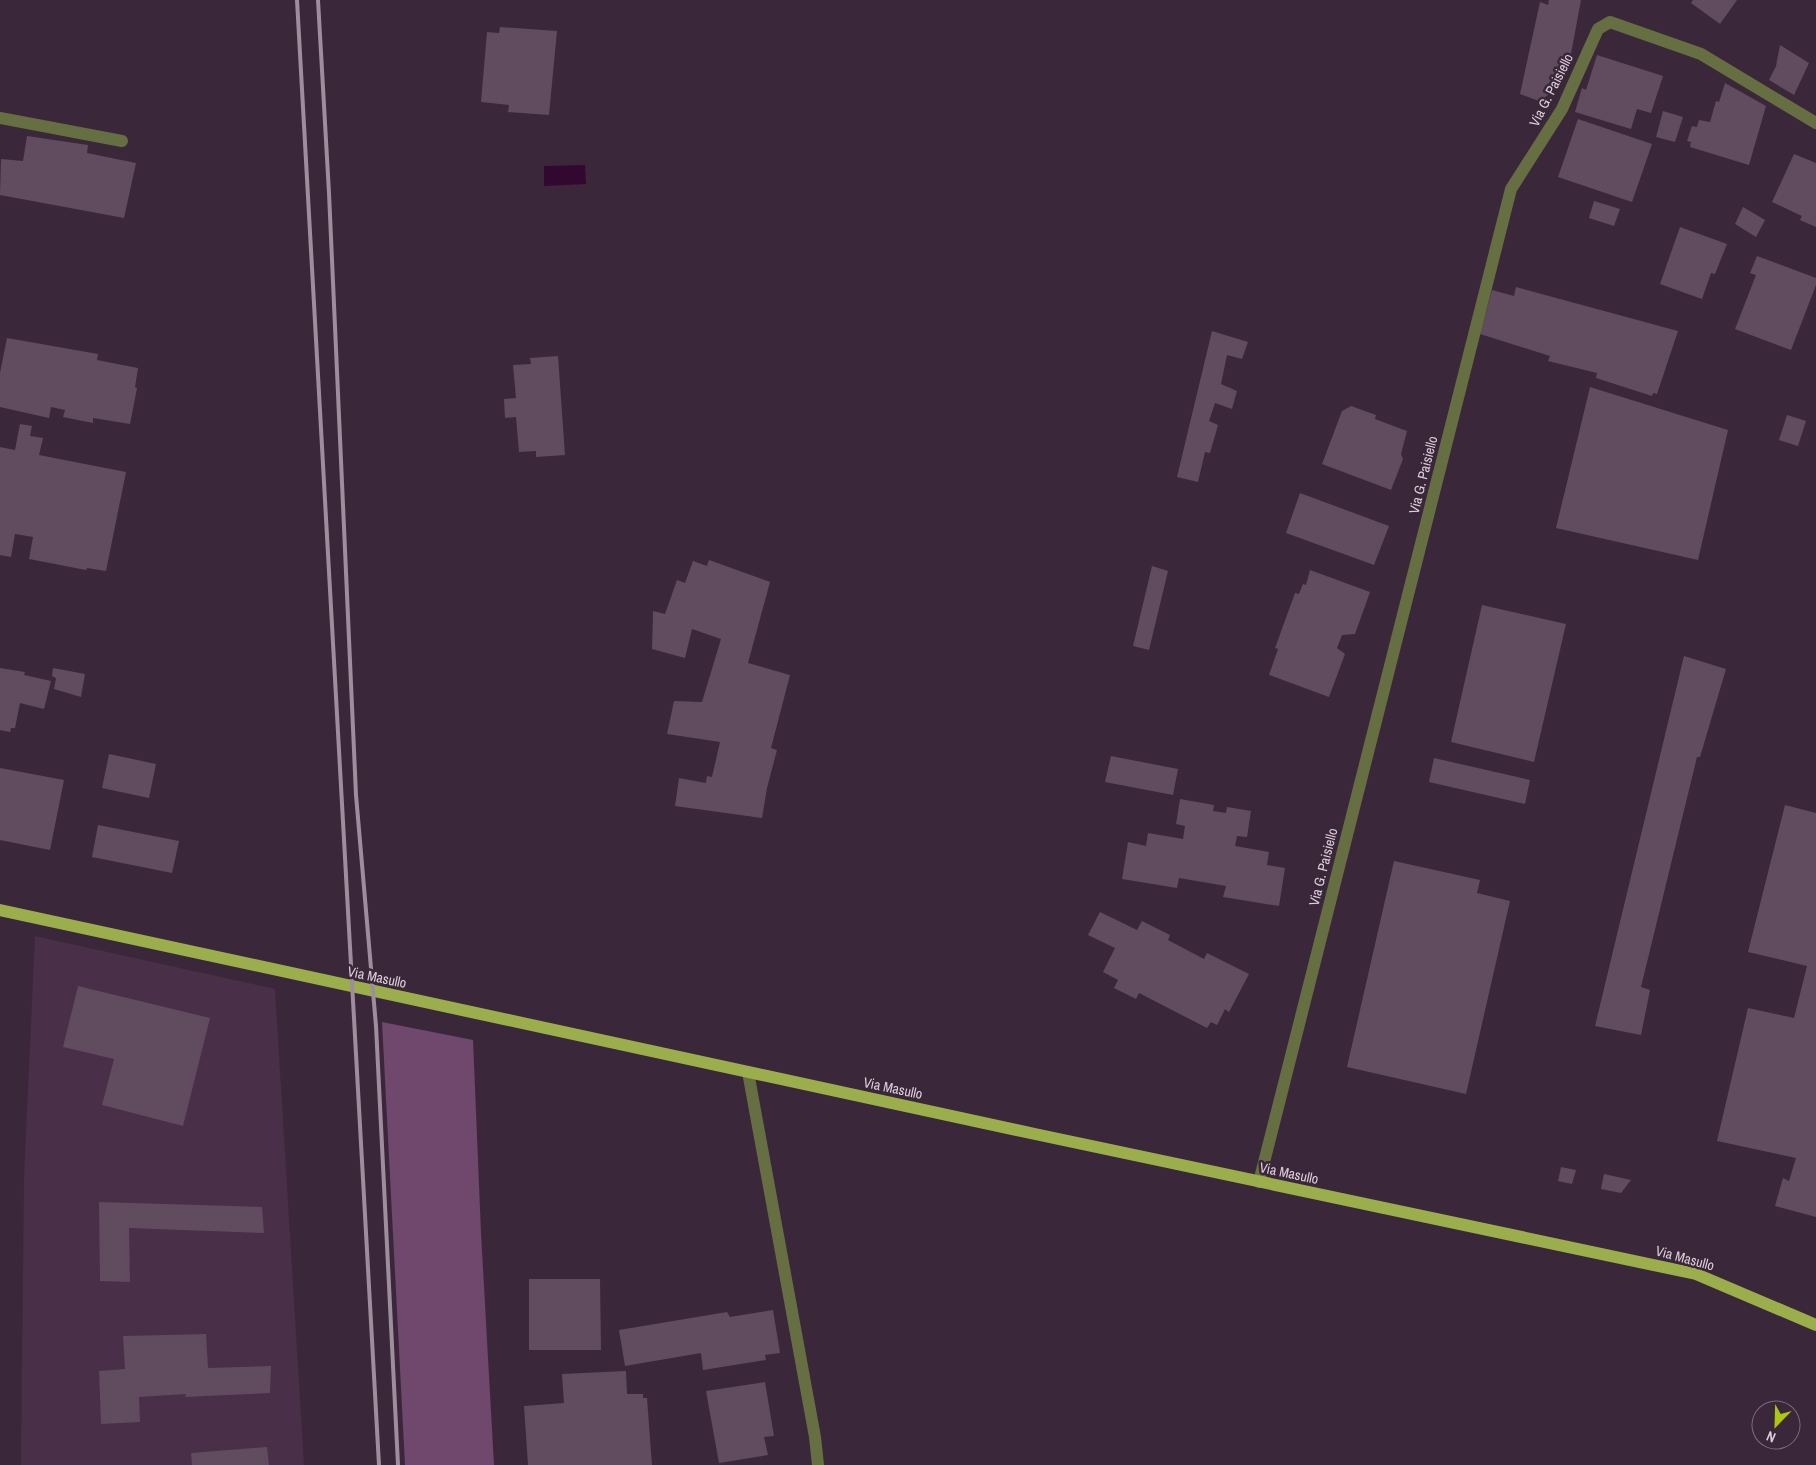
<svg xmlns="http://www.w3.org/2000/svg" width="1816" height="1465" viewBox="0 0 1816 1465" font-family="'Archivo Narrow',sans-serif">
<rect width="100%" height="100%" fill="#3b273a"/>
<polygon fill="#492f47" points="35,936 275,989 304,1465 21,1465 24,1176"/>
<polygon fill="#70476d" points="382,1022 473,1040 481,1233 494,1465 405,1465"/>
<polygon fill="#320831" points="585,165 586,184 544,186 544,166"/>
<g fill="#614b5f">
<polygon points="1549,0 1581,0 1567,75 1558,73 1554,91 1539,101 1520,94 1540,2 1548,5"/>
<polygon points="1693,0 1737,0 1720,24 1691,3"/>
<polygon points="500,27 557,31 549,115 508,112 509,105 481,102 487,32 499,33"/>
<polygon points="1780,45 1809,63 1794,95 1769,80 1776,66"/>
<polygon points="1597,55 1663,76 1651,113 1637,109 1631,129 1575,112 1582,88 1586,90"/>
<polygon points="1725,83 1766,106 1749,165 1690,147 1691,142 1687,141 1692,126 1697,127 1699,120 1710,122 1716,101 1719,102"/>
<polygon points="1663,111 1683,117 1675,142 1656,137"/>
<polygon points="1578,119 1652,144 1632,202 1558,177"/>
<polygon points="27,136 88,145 87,153 136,163 124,218 0,195 1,159 23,161"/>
<polygon points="1794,154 1816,163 1816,227 1800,220 1802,216 1772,202"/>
<polygon points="1594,201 1620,209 1614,226 1589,218"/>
<polygon points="1743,207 1765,220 1756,237 1735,224"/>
<polygon points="1680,227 1727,244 1715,274 1711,273 1702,299 1660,284"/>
<polygon points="1757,256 1816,278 1816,285 1791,350 1735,329 1756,275 1750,273"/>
<polygon points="1516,287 1678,331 1657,394 1653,393 1652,396 1596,378 1597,373 1548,361 1550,356 1480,334 1492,290 1514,296"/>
<polygon points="1212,331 1248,342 1242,359 1227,355 1221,384 1237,391 1232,409 1215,403 1209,421 1218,425 1210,453 1205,452 1198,482 1177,477"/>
<polygon points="7,338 98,354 97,360 138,368 135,387 137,388 130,424 93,418 93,423 63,417 65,410 51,407 49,418 0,407 0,373"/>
<polygon points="558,356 565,455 536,457 536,451 519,452 516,417 505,418 504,399 516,398 513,365 531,364 530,358"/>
<polygon points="1590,387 1728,430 1698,560 1556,528"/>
<polygon points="1351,406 1376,415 1375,419 1407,431 1401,454 1403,459 1391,490 1322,464 1342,411"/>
<polygon points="1787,415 1806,421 1798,446 1779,440"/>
<polygon points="20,424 32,426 30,436 43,438 39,455 126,472 106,571 87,568 86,570 29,559 33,537 15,534 11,557 0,555 0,447 15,450"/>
<polygon points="1300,493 1389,526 1374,565 1286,533"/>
<polygon points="709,560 770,582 748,663 790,675 771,748 777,750 767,788 762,818 675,806 679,778 706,783 707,776 712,777 720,742 667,734 674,701 702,702 721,639 692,629 685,658 652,649 653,611 665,614 677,580 685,583 693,561 707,566"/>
<polygon points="1152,566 1168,571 1149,650 1133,646"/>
<polygon points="1310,570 1370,592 1355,634 1342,635 1337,648 1345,654 1329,697 1269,675 1278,649 1275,648 1295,593 1299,594 1303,584 1306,585"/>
<polygon points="1482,605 1566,624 1534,762 1451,742"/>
<polygon points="1684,656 1726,669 1700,757 1697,757 1641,987 1650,990 1641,1035 1595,1026"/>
<polygon points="0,668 25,672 24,675 51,681 44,709 20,703 15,728 11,728 10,732 0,730"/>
<polygon points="53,668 85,674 81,697 54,689 56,678 52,676"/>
<polygon points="109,754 156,764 149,798 102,788"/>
<polygon points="1111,756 1178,769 1173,795 1105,782"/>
<polygon points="1434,758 1530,780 1525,804 1429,782"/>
<polygon points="0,768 64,780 50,850 0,840"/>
<polygon points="1180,799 1214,805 1213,811 1226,813 1227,807 1251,811 1247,837 1237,836 1235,846 1269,852 1267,865 1285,868 1279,906 1223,897 1226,886 1179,878 1177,888 1122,879 1128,842 1146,846 1148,833 1183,839 1185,826 1176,824"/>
<polygon points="1785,805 1816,813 1816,1217 1775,1206 1783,1178 1789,1181 1796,1158 1717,1141 1748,1008 1794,1018 1807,966 1748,952"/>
<polygon points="98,825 179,841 172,873 92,857"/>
<polygon points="1394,861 1480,880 1477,893 1510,901 1466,1094 1347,1067"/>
<polygon points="1100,912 1137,930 1142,921 1170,935 1168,940 1204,959 1207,953 1249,974 1229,1012 1225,1009 1217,1025 1211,1022 1207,1028 1139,993 1136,999 1114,988 1118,980 1103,972 1115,948 1088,935"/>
<polygon points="78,986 210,1018 183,1126 102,1105 114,1059 63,1047"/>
<polygon points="1561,1167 1576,1170 1572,1184 1558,1181"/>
<polygon points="1604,1174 1631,1180 1621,1193 1601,1189"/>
<polygon points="99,1202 262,1207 264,1233 129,1228 130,1282 100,1281"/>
<polygon points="529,1279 600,1279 601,1350 529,1350"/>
<polygon points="773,1310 780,1353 765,1355 766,1360 703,1370 701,1353 625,1366 619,1330 727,1312 730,1317"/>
<polygon points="206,1334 208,1368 271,1366 270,1393 185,1397 186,1394 139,1397 140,1422 101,1424 99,1371 125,1369 123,1336"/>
<polygon points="626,1371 627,1394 643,1394 643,1398 647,1398 652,1465 528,1465 524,1406 564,1403 562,1374"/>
<polygon points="765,1382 774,1436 764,1437 768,1455 719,1463 706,1391"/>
<polygon points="267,1447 269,1465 192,1465 191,1453"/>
</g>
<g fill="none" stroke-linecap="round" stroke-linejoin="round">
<g stroke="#656f42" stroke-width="12">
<polyline points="0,118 122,141"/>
<polyline points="748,1072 815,1437 818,1465"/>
<polyline points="1259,1182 1511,189 1562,109 1598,29 1610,22 1701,54 1816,123"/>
</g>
<polyline stroke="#9aae4c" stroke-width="12" points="0,910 1035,1134 1696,1274 1816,1325"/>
<g stroke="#9e8e9d" stroke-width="4">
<polyline points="297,0 379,1465"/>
<polyline points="318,0 329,193 356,795 376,1026 398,1465"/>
</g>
</g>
<g text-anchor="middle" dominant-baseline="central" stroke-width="5" stroke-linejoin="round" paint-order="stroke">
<g font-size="14" fill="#ddd0db" stroke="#3b273a">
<text transform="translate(1551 90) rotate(-63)">Via G. Paisiello</text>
<text transform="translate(1423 475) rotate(-76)">Via G. Paisiello</text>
<text transform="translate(1323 867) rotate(-76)">Via G. Paisiello</text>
<text transform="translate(377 977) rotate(12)">Via Masullo</text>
<text transform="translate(893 1088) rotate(12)">Via Masullo</text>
<text transform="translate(1289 1173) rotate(12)">Via Masullo</text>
<text transform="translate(1685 1258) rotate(15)">Via Masullo</text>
</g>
</g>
<g transform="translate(1776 1425) rotate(203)"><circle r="24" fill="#3b273a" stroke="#7c6b7a"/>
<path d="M0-4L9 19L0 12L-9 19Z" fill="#acc612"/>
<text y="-8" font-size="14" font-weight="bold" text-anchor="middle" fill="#ddd0db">N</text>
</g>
</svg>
